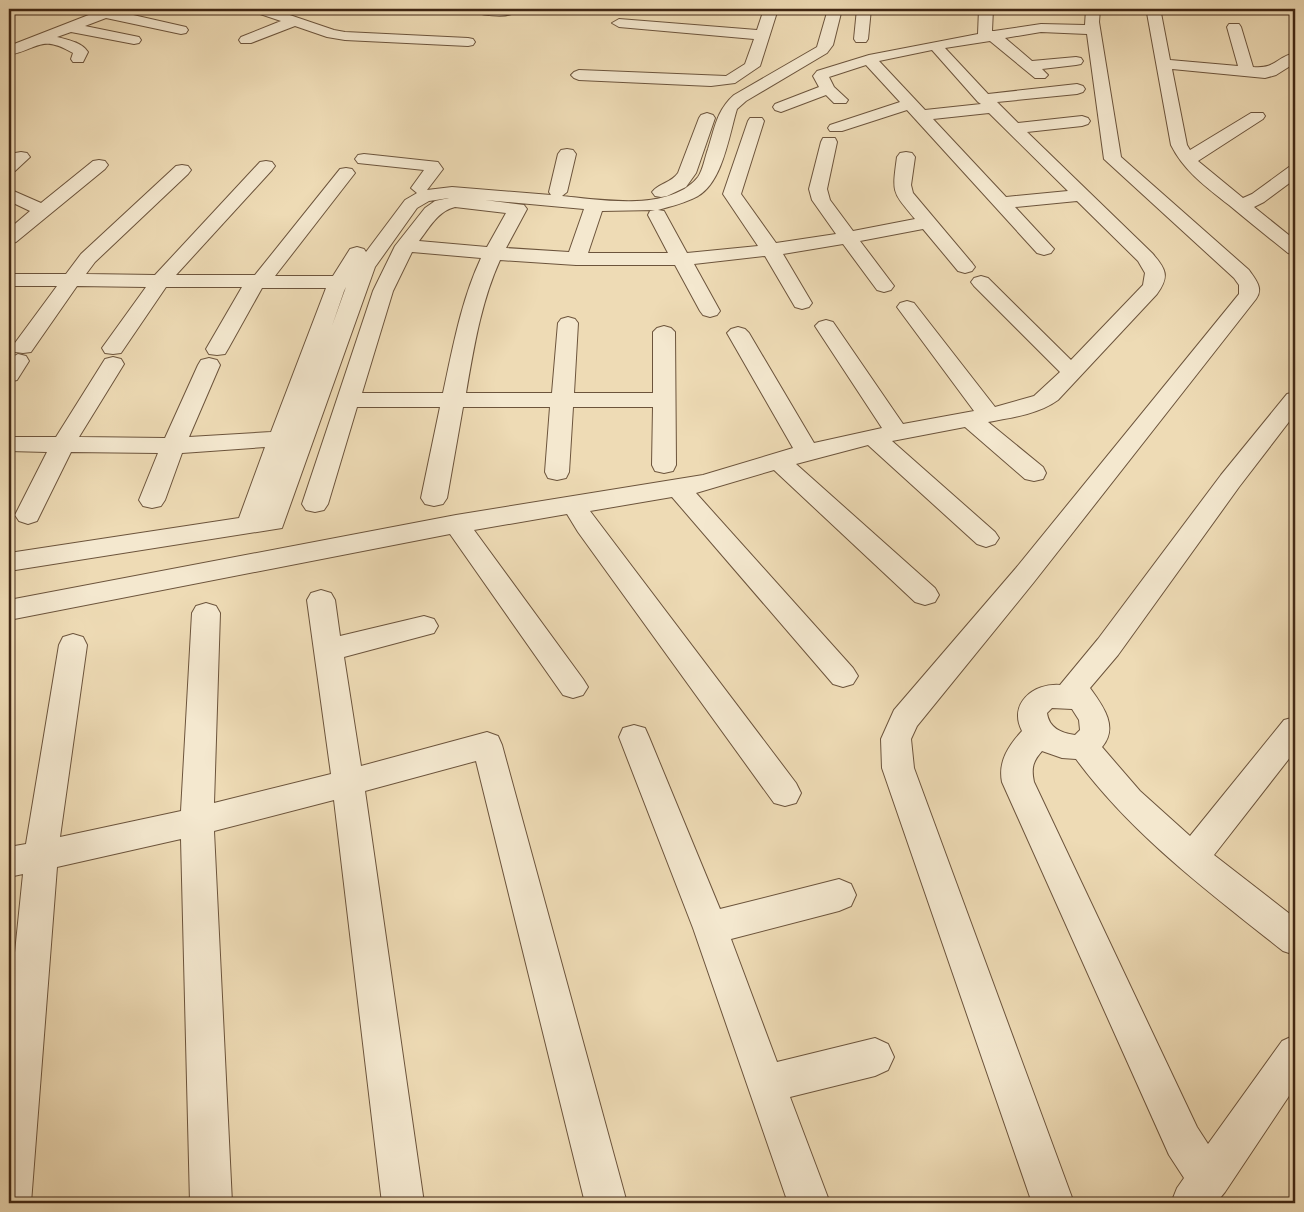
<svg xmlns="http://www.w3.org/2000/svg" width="1304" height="1212" viewBox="0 0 1304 1212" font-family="'IM FELL English',serif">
<rect width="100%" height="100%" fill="#eedbb5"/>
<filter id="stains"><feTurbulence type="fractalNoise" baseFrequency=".004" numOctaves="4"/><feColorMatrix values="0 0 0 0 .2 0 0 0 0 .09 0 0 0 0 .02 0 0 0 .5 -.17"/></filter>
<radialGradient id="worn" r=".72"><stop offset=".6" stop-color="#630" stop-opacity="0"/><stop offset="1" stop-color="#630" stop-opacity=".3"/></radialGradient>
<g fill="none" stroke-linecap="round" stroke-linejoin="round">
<defs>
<g id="minor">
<path d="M104,9H123L120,12L186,27L188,30L186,33L181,34L106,18L85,26L139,37L141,40L139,43L134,44L71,32L57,37C69,40 81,42 88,52L83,62H73L71,59L73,53C41,34 39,49 9,55V46Z"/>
<polygon points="252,9 272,9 334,30 345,32 468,38 473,39 475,42 473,45 468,46 345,40 327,37 295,26 251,43 241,43 239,40 241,37 281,21 254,12"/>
<path d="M470,9H511L514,12C508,19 476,15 470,9Z"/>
<polygon points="764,9 778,9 760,66 735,83 711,86 579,80 574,78 571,75 574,72 579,70 726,76 745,64 754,39 619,27 612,23 619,19 757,30"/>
<path d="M828,9H842L833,45L827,53L746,101L737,109C729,135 723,181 698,196C685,203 672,206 658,210L664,211L687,253L758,246L723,194L748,121L750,118H762L764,121L741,194L776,243L836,234L812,200L809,189L821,142L823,138H835L837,142L827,189L830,200L853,231L915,219C892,191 892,194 897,157L900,153L906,152L912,153L915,157L911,185L913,193L972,263L975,267L972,271L965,273L958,271L923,229L860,241L894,286L891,290L884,292L877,290L843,244L783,254L812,303L809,307L802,309L795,307L765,256L694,264L720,311L717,315L710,317L703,315L700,311L675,265H576L500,260C481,302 474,347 466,393H552L558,323L561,319L568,317L575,319L578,323L574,393H653V332L657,328L664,326L671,328L675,332L676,465L673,471L664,473L655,471L652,465L653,407H573L569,472L566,478L557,480L548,478L545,472L550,407H463L447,498L443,504L434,506L425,504L421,498L440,407H357L328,504L324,510L315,512L306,510L302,504L373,291L395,246L425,208L435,201L449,198L429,201L417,208L375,267L282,528L9,571V553L239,518L265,447L182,453L165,500L161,506L152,508L143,506L139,500L158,453L71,452L37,521L28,524L19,521L15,515L47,452L9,451V437H56L105,359L113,357L121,359L124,364L79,437L165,438L198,365L201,360L209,358L217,360L220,365L189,437L271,432L326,288H262L228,349L225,354L217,355L209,354L206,349L242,287H166L121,353L113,354L105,353L102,348L146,287L77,286L31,352L23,353L15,352L12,347L57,286H9V274H66L81,254L176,166L182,165L188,166L191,170L188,174L95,262L86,274L155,275L260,162L266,161L272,162L275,166L272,170L176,275H255L340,169L346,168L352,169L355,173L275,276H333L350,249L357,247L364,249L366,252L405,200L417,193L411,188L424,170L358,163L355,159L358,155L364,154L438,162L443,169L427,190L452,187L551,195L549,192L558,154L561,150L567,149L573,150L576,154L567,192L562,196C601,200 670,212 698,177C703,170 705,157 708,149C715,127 717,110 734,95L817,47ZM485,200L584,209L569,252L506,248L527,209L524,205ZM455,207L506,213L487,247L419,241C429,228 438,211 455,207ZM655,210L650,211L648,215L668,253H588L602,211ZM412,252L481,258C461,301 453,347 443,393H362L393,291ZM346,287L332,326L344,291Z"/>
<polygon points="857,9 871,9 868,39 866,42 856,42 854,39"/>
<path d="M979,9H993L992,31H994L1041,24L1085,25L1086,9H1100L1099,22L1121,157L1249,270C1255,279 1264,288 1256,299L1034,582L917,726L911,739L914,768L1074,1203H1032L882,768L881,739L894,710L1016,568L1239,294V285L1234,278L1104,159L1087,34L1041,32L1005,38L1032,61L1076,57L1081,58L1083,61L1081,64L1076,65L1042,69L1048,75L1045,78H1035L990,41L945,48L988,94L1077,84L1083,86L1085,89L1083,92L1077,94L997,102L1018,123L1082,116L1088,118L1090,121L1088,124L1082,126L1027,132L1152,253C1166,269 1170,276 1157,294L1058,400C1039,414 1011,418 988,422L1043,467L1046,473L1043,479L1034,481L1025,479L965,427L892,441L995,532L999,538L995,544L986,547L977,544L868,445L796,464L935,588L939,595L935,602L925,605L915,602L774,470L696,493L853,668L858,676L853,684L843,687L833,684L672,497L590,511L796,783L801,793L796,803L785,806L774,803L578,532L567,514L474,530L583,679L588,687L583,695L573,698L563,695L450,534L9,620V600L456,515L703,475L793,448L727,333L731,329L738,327L745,329L749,333L814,443L882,428L815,326L819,322L826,320L833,322L903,424L974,411L897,307L900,303L907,301L914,303L995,407L1034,396L1060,372L974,286L971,282L974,278L981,276L988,278L1071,360L1143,285L1145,273L1138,261L1077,201L1015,207L1054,249L1051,253L1044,255L1037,253L907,110L842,131H830L828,128L830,125L900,102L866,65L829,77L834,87L848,100L846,103H834L826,95L781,112L775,110L773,107L775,104L819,87L813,76L817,71L869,55L978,34ZM932,50L978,102L981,104L925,110L879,61ZM989,113L1068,191L1006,197L933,119Z"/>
<path d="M1149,9H1163L1161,13L1170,60L1238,66L1227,27L1229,24H1239L1241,27L1253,67C1276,69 1276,57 1295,53V63L1276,75L1265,78L1172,69L1187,145L1190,150L1251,113H1263L1265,116L1263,119L1198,161L1243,198L1252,194L1289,167L1295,166V179L1264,202L1254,207L1295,240V255L1288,253C1268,237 1248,221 1229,205C1206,187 1184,171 1171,145L1147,13Z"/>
<path d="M707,113L713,115L715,118L696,173L686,187L667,196L661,197L655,196L652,192C659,183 671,183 678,173L699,118L701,115Z"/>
<polygon points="21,152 27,153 30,157 15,171 9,172 9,158 15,153"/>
<polygon points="99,160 105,161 108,165 105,169 16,242 9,244 9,229 30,211 9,201 9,189 41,203 93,161"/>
<polygon points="18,354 26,356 29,361 17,380 9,382 9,359"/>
<path d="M1295,392V414L1239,487L1118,655L1090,688C1103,706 1119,727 1102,747L1140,791L1190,836L1284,720L1295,717V751L1214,855L1295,918V955L1283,951C1209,892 1133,836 1076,759L1062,758L1042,751C1033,761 1031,768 1034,782L1197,1127L1208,1144L1282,1041L1295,1035V1087L1225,1192L1216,1203H1171L1177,1188L1184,1178L1169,1155L1002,782C998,762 1008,746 1022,731C1008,704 1033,683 1060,685L1098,639L1221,475L1287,394ZM1052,708L1072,709L1079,720L1080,730L1075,735C1061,733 1049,728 1047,713Z"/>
<polygon points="321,590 331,593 335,600 340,636 424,616 434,619 438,626 434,633 344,657 361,766 487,732 498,736 502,745 627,1203 585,1203 476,761 365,791 424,1203 382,1203 334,800 214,831 232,1203 190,1203 181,839 57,867 31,1203 9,1203 9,1011 23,874 9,877 9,847 26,844 59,645 63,637 73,634 83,637 87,645 60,837 181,811 192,613 196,606 206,603 216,606 220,613 214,803 331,774 307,600 311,593"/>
<polygon points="634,725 645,728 649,737 720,909 839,879 851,884 856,895 851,906 839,911 731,939 777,1062 875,1038 888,1044 894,1057 888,1070 875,1076 790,1097 830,1203 788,1203 693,928 619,737 623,728"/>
</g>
</defs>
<use href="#minor" stroke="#6c543c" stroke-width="2"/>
<use href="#minor" fill="#f4e8cf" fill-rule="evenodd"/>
</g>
<rect width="1304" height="1212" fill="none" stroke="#eedbb5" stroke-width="30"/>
<rect x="10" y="10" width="1284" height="1192" fill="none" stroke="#402714" stroke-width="2.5"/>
<rect x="15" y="15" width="1274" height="1182" fill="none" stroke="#402714"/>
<rect width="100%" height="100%" filter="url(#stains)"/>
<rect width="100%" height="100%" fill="url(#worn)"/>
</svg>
